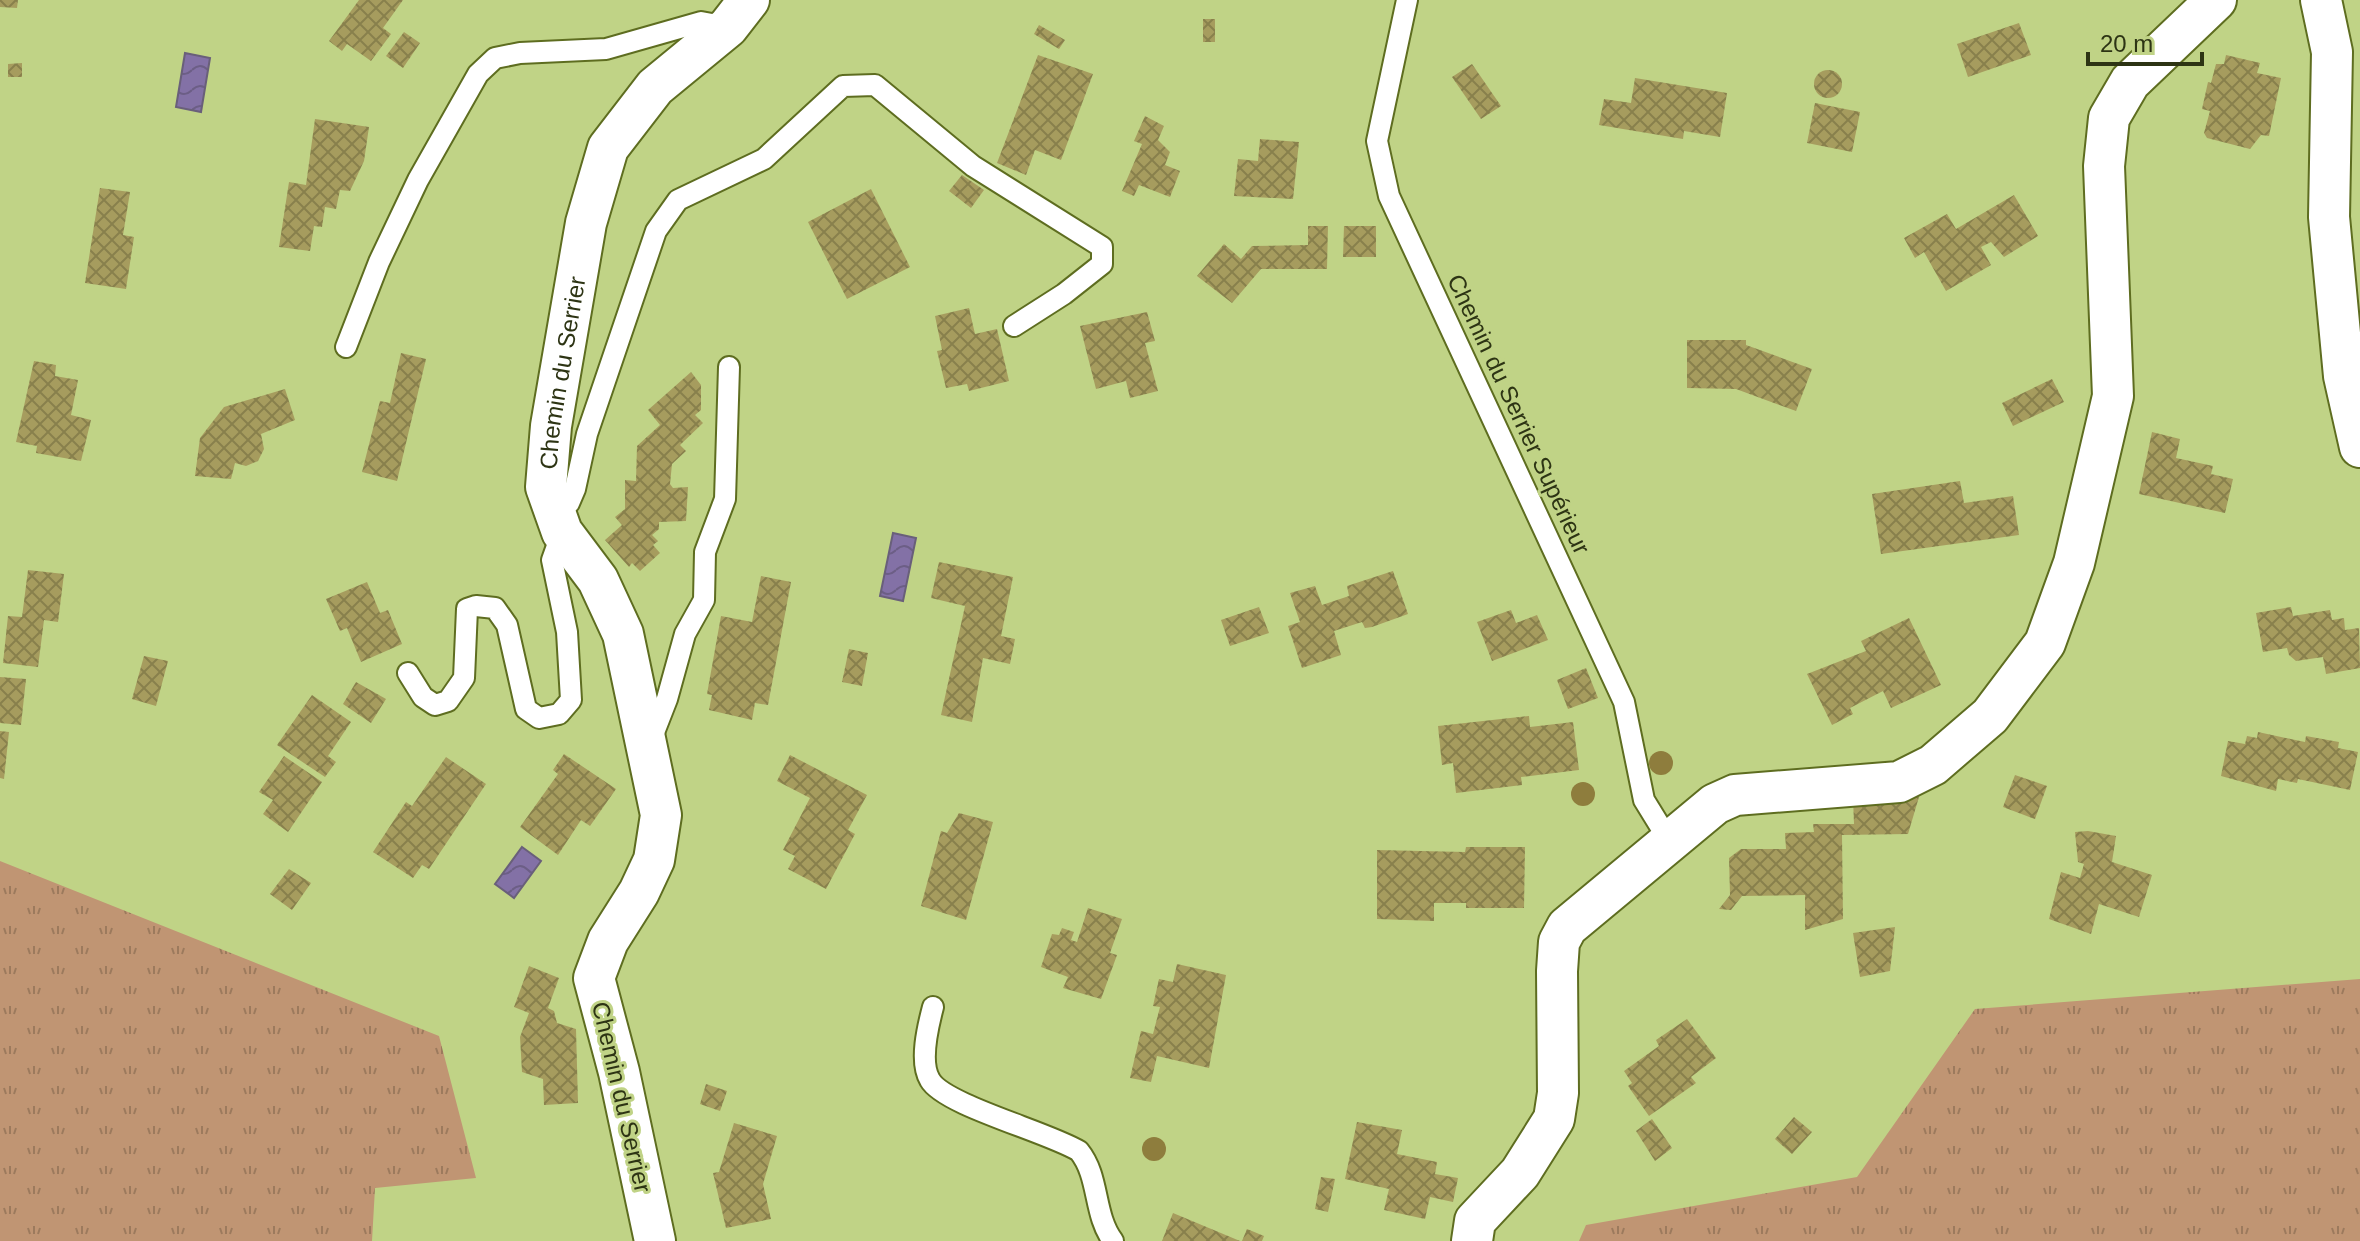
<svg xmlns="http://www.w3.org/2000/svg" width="2360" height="1241" viewBox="0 0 2360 1241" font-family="Helvetica,sans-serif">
<defs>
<pattern id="grass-tufts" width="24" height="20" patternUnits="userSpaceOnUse" patternTransform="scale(2)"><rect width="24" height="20" fill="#c09573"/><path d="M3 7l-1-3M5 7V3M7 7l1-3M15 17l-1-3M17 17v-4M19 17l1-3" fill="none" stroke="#9c7a5d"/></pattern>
<pattern id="water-waves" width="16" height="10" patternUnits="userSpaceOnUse" patternTransform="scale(2)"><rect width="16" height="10" fill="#8371a6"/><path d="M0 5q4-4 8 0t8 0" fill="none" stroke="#6c5e86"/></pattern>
<pattern id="building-cross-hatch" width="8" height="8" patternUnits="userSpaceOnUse" patternTransform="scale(2)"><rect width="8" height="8" fill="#a69c5e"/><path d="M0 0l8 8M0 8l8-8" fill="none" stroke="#88804c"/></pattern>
</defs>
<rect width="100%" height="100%" fill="#c0d386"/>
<g fill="url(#grass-tufts)">
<polygon points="0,861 439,1036 476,1178 375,1188 372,1241 0,1241"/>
<polygon points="2360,979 2360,1241 1579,1241 1586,1225 1857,1177 1975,1009"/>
</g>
<g fill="url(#water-waves)" stroke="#695f7a" stroke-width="2">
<polygon points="185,53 210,58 201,112 176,107"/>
<polygon points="893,533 916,538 903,601 880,596"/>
<polygon points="522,847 541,861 514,898 495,884"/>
</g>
<g fill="url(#building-cross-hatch)">
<polygon points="0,0 18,0 17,8 0,7"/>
<polygon points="359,0 403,0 383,28 391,34 371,61 347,44 342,51 329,41"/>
<rect x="1203" y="19" width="12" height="23"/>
<polygon points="2019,23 2031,55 1968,77 1957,44"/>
<polygon points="1039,25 1065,40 1059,49 1034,34"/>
<polygon points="404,32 420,43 403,68 386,56"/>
<polygon points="1038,55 1093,74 1061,160 1035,150 1026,175 997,163"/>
<polygon points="2226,55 2260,63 2257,73 2281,78 2269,136 2261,135 2250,149 2207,138 2204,133 2210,111 2202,109 2208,82 2211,83 2216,64 2224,64"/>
<polygon points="22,63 22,77 8,77 8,64"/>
<polygon points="1472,64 1501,106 1481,119 1452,77"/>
<circle cx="1828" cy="84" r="14"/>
<polygon points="1635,78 1727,93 1720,137 1684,131 1683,139 1599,125 1604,99 1631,103"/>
<polygon points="1815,103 1860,112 1852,152 1807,143"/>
<polygon points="1145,116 1164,126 1158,140 1170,152 1165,165 1180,171 1170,197 1139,185 1134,196 1122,191 1142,144 1134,141"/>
<polygon points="315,119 369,127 364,161 350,191 340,190 336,209 325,207 322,227 314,226 310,251 279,247 289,182 306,185"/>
<polygon points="1260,139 1299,142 1293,199 1234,196 1238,159 1258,161"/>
<polygon points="962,175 984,190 971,208 949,191"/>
<polygon points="100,188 130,192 123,235 134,237 126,289 85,283"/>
<polygon points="871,189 910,267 847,299 808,222"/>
<polygon points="2014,195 2038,236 2004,257 1991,242 1981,247 1991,265 1946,291 1924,252 1915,258 1904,238 1947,214 1956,229"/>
<polygon points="1308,226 1328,226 1327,269 1261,269 1232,303 1197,276 1224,244 1241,259 1252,246 1308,245"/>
<polygon points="1344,226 1376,226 1376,257 1343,257"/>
<polygon points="969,308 975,334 997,329 1009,381 969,391 967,384 946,388 937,351 942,350 935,316"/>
<polygon points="1147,312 1155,341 1145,343 1158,391 1130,398 1126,381 1096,389 1080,326"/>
<polygon points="1687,340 1746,340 1746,345 1812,369 1796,411 1736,389 1687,388"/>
<polygon points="401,353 426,359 397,481 362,472 380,401 390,403"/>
<polygon points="34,361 56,365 55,376 78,380 71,415 91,420 81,461 36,453 37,446 16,442"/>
<polygon points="691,372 701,385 701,410 695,415 703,423 680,445 686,451 672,464 670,484 673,488 688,487 686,521 659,522 659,529 652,535 658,541 653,545 660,553 640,571 632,563 629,567 605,540 622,525 615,517 625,509 625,480 636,481 637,446 660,425 648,410"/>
<polygon points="2052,379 2064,402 2013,426 2002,403"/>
<polygon points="285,389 295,420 261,434 264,449 258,461 246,466 235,463 231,479 195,476 200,438 224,407"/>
<polygon points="2152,432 2180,439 2176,458 2213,466 2211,474 2233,479 2225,513 2139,494"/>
<polygon points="1960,481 1964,503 2013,496 2019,535 1881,554 1872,494"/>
<polygon points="939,562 1013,577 1001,636 1015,639 1010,664 983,658 972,722 941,715 965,606 931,598"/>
<polygon points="28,570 64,574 58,622 44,620 38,667 3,663 8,616 22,617"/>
<polygon points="1393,571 1408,614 1372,627 1365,628 1362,622 1334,631 1341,655 1302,668 1288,626 1300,622 1290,593 1315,586 1322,605 1349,596 1347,586"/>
<polygon points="761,576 791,582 768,705 755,703 752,720 709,710 712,695 707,694 721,616 752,622"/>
<polygon points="367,582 380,613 388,610 402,644 361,662 347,628 340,631 326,599"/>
<polygon points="1259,607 1269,633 1230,646 1221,620"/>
<polygon points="2291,607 2293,616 2330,610 2332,620 2344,618 2345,630 2359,628 2360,668 2326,674 2323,657 2296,661 2289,655 2287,648 2263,652 2256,613"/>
<polygon points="1511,610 1516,623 1537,615 1548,640 1492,661 1477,622"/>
<polygon points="1909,618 1941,685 1891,708 1883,691 1850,708 1853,714 1832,725 1807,674 1866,651 1861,641"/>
<polygon points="849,649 868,653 862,686 842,682"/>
<polygon points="144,656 168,661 156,706 132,699"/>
<polygon points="1586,668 1598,698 1568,709 1557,680"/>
<polygon points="0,677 26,679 21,725 0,723"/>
<polygon points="356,682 386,699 371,723 343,704"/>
<polygon points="312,695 351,722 328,756 336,762 325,777 277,745"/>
<polygon points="1529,716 1530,727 1573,722 1579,770 1521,777 1522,785 1456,793 1453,763 1442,765 1438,726"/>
<polygon points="0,731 9,732 4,779 0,778"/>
<polygon points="2258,732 2305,742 2306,736 2339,742 2338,748 2358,752 2350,790 2298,779 2297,783 2278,779 2276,791 2221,776 2228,741 2245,744 2247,736 2257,738"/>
<polygon points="564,754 616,789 590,826 581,820 558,855 520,827 558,774 553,770"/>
<polygon points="790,755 867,795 848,830 855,834 826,889 788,869 795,856 783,850 810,798 777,781"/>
<polygon points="284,756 322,782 288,832 263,814 273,800 259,792"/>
<polygon points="446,757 486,784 429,869 422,865 413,878 373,852 406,802 412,806"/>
<polygon points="2015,775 2047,786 2035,819 2003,807"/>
<polygon points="1919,797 1908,834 1842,835 1843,919 1805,930 1805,895 1742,896 1731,910 1719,909 1730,895 1729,858 1741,849 1786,849 1785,833 1814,832 1813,824 1854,824 1853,798"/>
<polygon points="959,813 993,822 966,920 921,906 941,831 947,833"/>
<polygon points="2088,831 2116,836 2112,862 2152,875 2139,917 2099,904 2091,934 2049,919 2061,872 2080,878 2084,864 2078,862 2075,832"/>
<polygon points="1466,847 1525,847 1524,908 1466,908 1466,903 1434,903 1434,921 1377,919 1377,850 1465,852"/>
<polygon points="289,869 311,883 292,910 270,894"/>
<polygon points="1088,908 1122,919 1110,953 1117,955 1101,999 1063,988 1068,977 1041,967 1052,934 1059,935 1062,928 1074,932 1071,940 1077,942"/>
<polygon points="1895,927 1890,971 1860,977 1853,933"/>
<polygon points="1177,964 1226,975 1209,1068 1157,1056 1151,1082 1130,1078 1141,1031 1153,1034 1160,1007 1153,1006 1159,979 1173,982"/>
<polygon points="529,966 559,978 548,1008 554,1011 557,1023 576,1029 578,1103 544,1105 543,1079 522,1072 520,1037 529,1013 514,1007"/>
<polygon points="1687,1019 1716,1058 1691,1077 1696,1083 1649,1116 1628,1086 1632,1083 1624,1071 1659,1046 1656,1040"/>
<polygon points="706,1084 727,1091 720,1111 700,1104"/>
<polygon points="1794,1117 1812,1132 1792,1154 1775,1139"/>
<polygon points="1652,1119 1672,1148 1655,1161 1636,1131"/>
<polygon points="1357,1122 1402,1130 1397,1154 1437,1162 1435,1174 1458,1178 1453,1202 1430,1197 1425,1219 1384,1210 1389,1189 1345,1179"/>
<polygon points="734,1123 777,1136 763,1184 771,1219 726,1228 713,1173 719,1172"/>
<polygon points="1321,1177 1335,1179 1328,1212 1315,1209"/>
<polygon points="1173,1213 1240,1241 1162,1241"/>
<polygon points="1247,1229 1264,1236 1262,1241 1242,1241"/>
</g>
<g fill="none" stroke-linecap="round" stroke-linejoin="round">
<defs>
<g id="service">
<polyline points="1407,0 1377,141 1389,196 1624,702 1644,800 1668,839"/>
<polyline points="346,347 379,262 418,180 478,74 495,58 520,53 606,49 701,22 728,27"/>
<polyline points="555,516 569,503 575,489 587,434 656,231 678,200 764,159 843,86 875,85 973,166 1102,247 1102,264 1064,294 1014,326"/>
<polyline points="408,673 423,697 435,705 448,701 464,678 467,609 476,606 495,608 507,625 526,709 539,718 559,714 571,700 567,632 552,560 562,532"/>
<polyline points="651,740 667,699 685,634 704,600 705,552 725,499 729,367"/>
<path d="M933,1007C928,1026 919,1062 930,1080C944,1105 1048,1132 1079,1151C1100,1177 1093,1214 1113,1241"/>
</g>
<g id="minor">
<polyline points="2321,0 2332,52 2329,217 2344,376 2360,447"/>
<path id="s1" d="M655,1241L619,1072L594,978L608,941L639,892L654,860L661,815L623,634L598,580L562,532L546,487L551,426L586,223L608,148L655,87L728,27L749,0"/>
<polyline points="1472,1241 1475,1221 1520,1173 1554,1119 1558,1093 1557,971 1559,942 1567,927 1715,804 1735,795 1899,782 1933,765 1990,716 2045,643 2074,563 2113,396 2104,166 2109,118 2130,82 2216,0"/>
</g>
</defs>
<use href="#service" stroke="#5e6d20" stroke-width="24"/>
<use href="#minor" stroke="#5e6d20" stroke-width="44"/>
<use href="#service" stroke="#fff" stroke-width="20"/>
<use href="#minor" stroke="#fff" stroke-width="40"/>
</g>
<g fill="#8e7d3d">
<circle cx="1661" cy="763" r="12"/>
<circle cx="1583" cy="794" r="12"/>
<circle cx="1154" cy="1149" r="12"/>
</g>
<g text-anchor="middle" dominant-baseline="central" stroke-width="6" stroke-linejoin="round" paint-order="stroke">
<g font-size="24" fill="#2d3414" stroke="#c0d386">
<text stroke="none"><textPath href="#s1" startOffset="916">Chemin du Serrier</textPath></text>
<text transform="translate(1519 414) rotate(65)">Chemin du Serrier Supérieur</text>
<text transform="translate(622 1097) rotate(77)">Chemin du Serrier</text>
</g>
</g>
<path d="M2088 52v12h114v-12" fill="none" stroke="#2d3414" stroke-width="4"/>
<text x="2100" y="52" font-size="24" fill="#2d3414" stroke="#c0d386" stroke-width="6" paint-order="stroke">20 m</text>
</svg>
